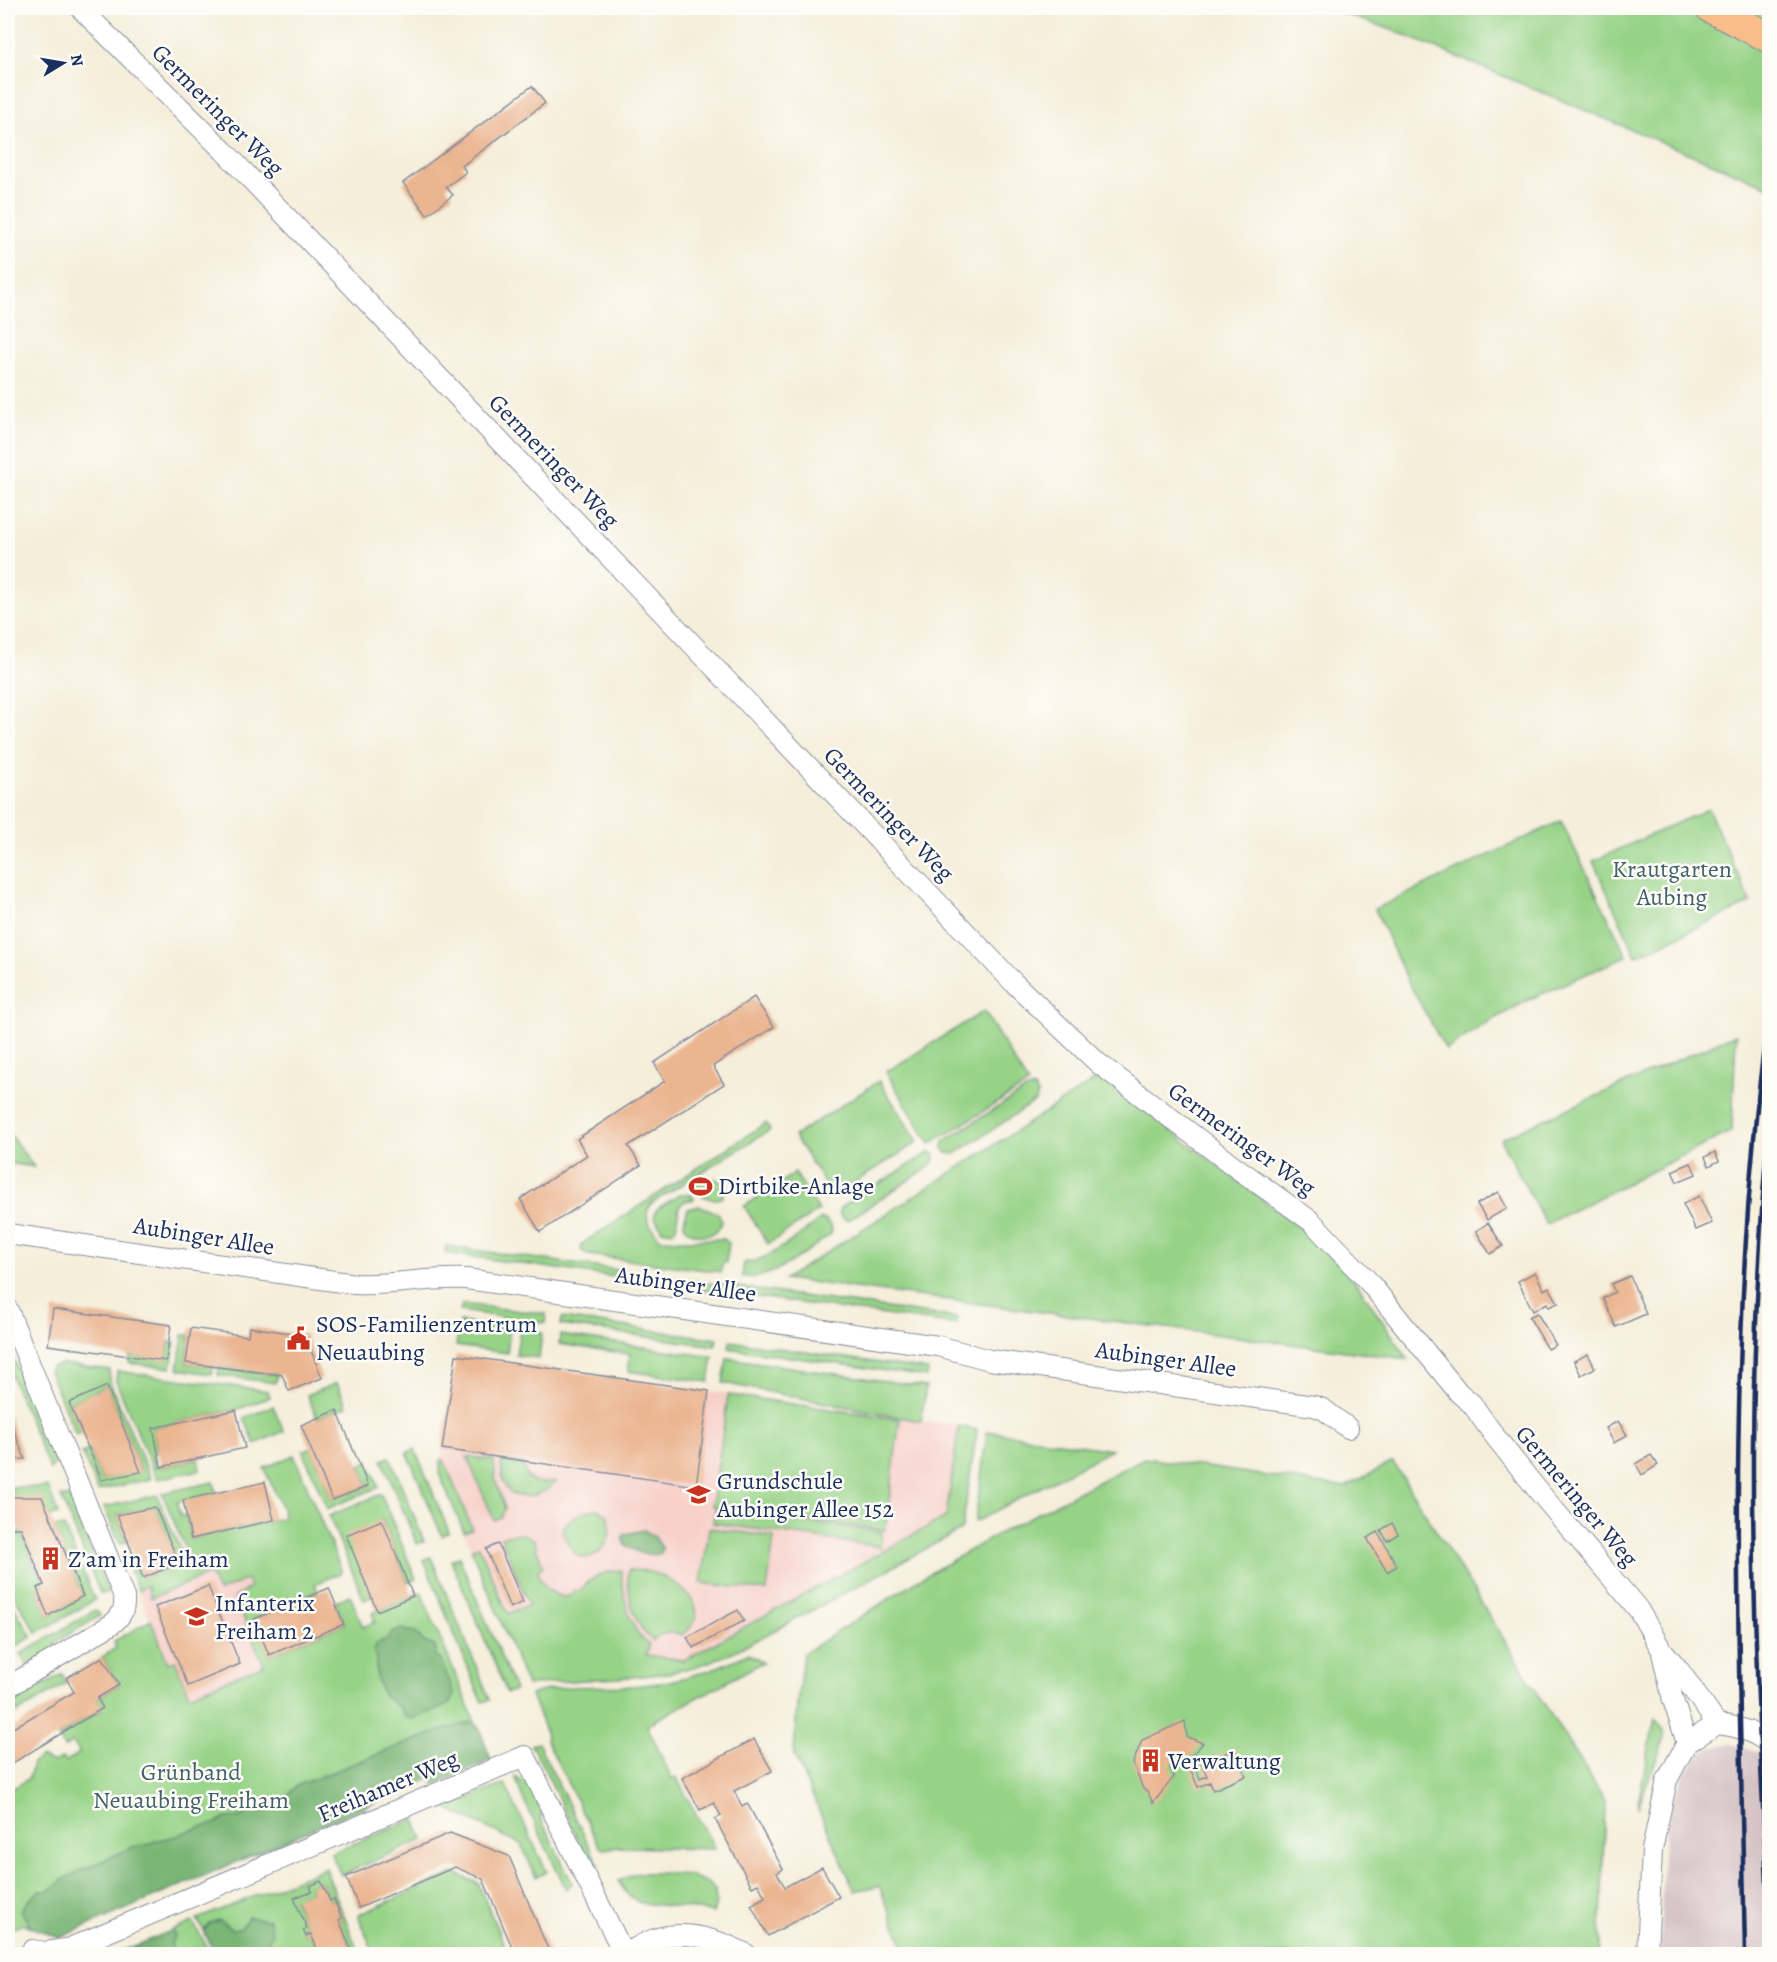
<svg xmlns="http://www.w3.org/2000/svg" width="1777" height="1962" viewBox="0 0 1777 1962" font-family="Alegreya,serif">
<rect width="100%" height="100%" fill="#fdfcf7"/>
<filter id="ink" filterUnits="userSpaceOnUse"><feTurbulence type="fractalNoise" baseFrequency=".0167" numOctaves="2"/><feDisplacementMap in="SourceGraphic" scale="12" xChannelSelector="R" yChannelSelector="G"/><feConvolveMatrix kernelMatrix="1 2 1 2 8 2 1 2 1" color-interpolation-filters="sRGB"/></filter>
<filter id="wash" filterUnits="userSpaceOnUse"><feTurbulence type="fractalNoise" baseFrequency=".008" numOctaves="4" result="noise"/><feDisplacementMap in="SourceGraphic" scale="24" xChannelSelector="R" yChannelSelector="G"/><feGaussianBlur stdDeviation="1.35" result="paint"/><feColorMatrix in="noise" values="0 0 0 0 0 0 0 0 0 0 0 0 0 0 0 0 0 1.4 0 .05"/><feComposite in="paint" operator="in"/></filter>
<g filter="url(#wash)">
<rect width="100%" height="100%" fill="#f5eeda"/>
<g fill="#f7d0c9">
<polygon points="456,1355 959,1426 946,1517 684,1660 507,1635 439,1473"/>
<polygon points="315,1541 325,1563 239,1604 264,1665 182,1698 138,1590 198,1566"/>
</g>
<polygon fill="#d2bec1" points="1732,1744 1769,1756 1769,1954 1660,1954 1663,1853 1671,1805 1683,1776 1699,1755 1713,1746"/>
<g fill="#97d387" stroke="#598172" stroke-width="1.5">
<polygon points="1326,8 1769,8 1769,187 1395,31"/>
<polygon points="1708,809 1751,903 1636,956 1593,861"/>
<polygon points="1561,821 1627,956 1528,1000 1477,1029 1446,1050 1407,980 1375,909"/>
<polygon points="984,1011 1028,1084 930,1144 886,1072"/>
<polygon points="1736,1034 1732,1131 1546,1224 1500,1139"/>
<polygon points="1100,1077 1324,1246 1360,1288 1408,1359 785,1279"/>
<polygon points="879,1081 918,1142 833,1196 794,1136"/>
<polygon points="1034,1088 1038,1094 1036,1101 955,1154 947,1153 943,1148 944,1141 1025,1090"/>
<path d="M766,1123L770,1130L653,1202C640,1215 651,1227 660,1239L682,1240L724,1239L729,1243L726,1262L722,1265L721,1272L589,1255L581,1250V1245L592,1237Z"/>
<polygon points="8,1132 34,1167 8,1163"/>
<polygon points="930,1152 934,1154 935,1159 929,1167 850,1219 846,1220 842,1218 839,1212 840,1208"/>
<polygon points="795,1173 819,1210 768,1244 744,1206"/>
<path d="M703,1179H715L723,1182V1197C711,1204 701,1194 690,1187Z"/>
<polygon points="680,1194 692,1195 694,1199 685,1201 679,1206 676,1228 672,1232 662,1230 654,1216 657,1209"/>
<path d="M700,1206L718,1213L722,1221C717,1243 686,1236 684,1224C684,1220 686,1213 687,1209Z"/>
<path d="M821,1219L826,1220L832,1229L831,1234C811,1248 767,1285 742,1276L744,1263C770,1261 800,1234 821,1219Z"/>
<polygon points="446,1246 957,1318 956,1325 445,1253"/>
<polygon points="462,1304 546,1314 545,1323 460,1311"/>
<polygon points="562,1318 717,1339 715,1346 561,1325"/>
<polygon points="460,1322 510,1328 507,1353 456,1346"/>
<polygon points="520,1330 542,1333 539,1358 516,1355"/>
<polygon points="183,1335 190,1335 186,1363 214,1366 212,1374 178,1369"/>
<polygon points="560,1335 713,1357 709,1382 628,1371 630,1354 559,1344"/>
<polygon points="730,1341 928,1370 927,1377 729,1348"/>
<polygon points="169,1342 175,1343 171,1368 129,1363 130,1356 166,1360"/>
<polygon points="8,1345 54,1458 58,1457 50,1470 8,1368"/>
<polygon points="727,1358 926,1387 921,1421 723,1383"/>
<polygon points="63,1364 110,1370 109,1380 151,1479 98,1491 82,1453 89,1450 102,1480 141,1471 107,1386 69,1403 82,1432 76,1435 49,1371 52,1367"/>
<polygon points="219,1367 277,1375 275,1383 218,1375"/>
<polygon points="117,1371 268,1391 270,1397 236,1410 153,1428 158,1452 154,1453 156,1466 161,1465 162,1467 198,1459 200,1470 157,1479 116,1381"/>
<polygon points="337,1383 347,1406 317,1418 307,1395"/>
<polygon points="728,1395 900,1419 885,1530 712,1506"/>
<polygon points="273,1406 284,1431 255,1444 244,1418"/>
<path d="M959,1426L977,1430L962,1529C906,1560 850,1590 794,1620C760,1638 727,1658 690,1668C637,1682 581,1676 527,1686L471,1549L479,1546L508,1614L529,1605L501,1537C513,1533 524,1531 534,1540L543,1567L538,1570C536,1586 568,1608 574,1590L580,1591C591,1577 603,1572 621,1570C623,1591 629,1633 649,1644L646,1655L684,1660L946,1517Z"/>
<polygon points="987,1431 1111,1450 975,1522"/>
<polygon points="311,1448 332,1500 368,1486 360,1465 368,1461 379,1487 327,1509 303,1451"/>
<polygon points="415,1449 449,1532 442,1536 407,1452"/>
<polygon points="294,1455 342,1572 315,1584 318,1592 255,1619 269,1655 344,1624 335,1602 350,1595 363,1627 375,1622 372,1613 421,1592 491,1760 434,1785 431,1778 59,1938 24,1924 8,1930 8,1792 29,1778 33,1763 41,1757 54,1763 63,1758 65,1762 80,1753 73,1742 64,1748 58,1736 103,1709 97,1698 119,1685 102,1657 116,1648 114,1641 151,1620 168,1663 175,1661 189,1695 264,1665 235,1598 250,1587 247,1579 218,1592 210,1574 151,1598 147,1586 138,1590 126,1558 133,1555 143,1578 179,1563 155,1507 117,1515 127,1541 120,1544 104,1507 157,1495 185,1561 189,1558 162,1493 214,1482 216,1493 177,1502 180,1516 186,1515 191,1539 283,1518 282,1508 264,1468"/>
<polygon points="390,1457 424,1541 417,1544 382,1460"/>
<polygon points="467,1457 494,1460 495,1479 505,1508 501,1517 494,1520"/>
<polygon points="1144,1458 1345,1487 1393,1462 1605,1801 1600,1954 907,1954 879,1886 855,1891 794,1755 797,1705 803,1654 918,1580 1003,1531"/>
<polygon points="441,1460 444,1460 472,1529 464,1532 439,1473"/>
<path d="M501,1461L523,1464C527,1486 538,1484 556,1481C545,1495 517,1505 505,1486C501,1479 502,1469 501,1461Z"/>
<polygon points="10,1487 48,1487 58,1514 49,1517 14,1497"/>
<polygon points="381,1494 416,1579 408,1582 382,1520 371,1597 364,1600 329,1516"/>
<polygon points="61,1497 76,1497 81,1512 76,1514 108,1592 103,1594 100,1593"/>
<path d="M597,1509L608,1515C619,1545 585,1574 570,1547C566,1540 563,1536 563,1529C569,1517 584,1511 597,1509Z"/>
<polygon points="715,1509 882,1532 880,1547 713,1523"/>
<polygon points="54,1527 64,1527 95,1600 37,1633 12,1592 13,1544 20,1530 44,1585 37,1588 48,1616 83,1596"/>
<polygon points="709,1528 774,1537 767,1591 701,1583"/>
<polygon points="431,1557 490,1700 482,1702 424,1560"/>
<polygon points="459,1557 515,1690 507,1693 451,1560"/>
<path d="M628,1570C638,1570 647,1570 657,1574C683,1584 716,1612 682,1635C674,1631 659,1632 653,1641C633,1626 627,1593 628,1570Z"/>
<polygon points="8,1598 32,1637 16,1646 8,1631 12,1628 8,1620"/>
<polygon points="95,1610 98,1611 100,1616 54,1643 58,1649 28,1666 21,1654"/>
<path d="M748,1654L763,1662L647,1725L672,1779L676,1777L715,1849L620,1847L603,1849L599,1846L546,1739L545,1731L531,1695C562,1683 599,1688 632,1686C672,1684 712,1671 748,1654Z"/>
<polygon points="62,1674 67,1683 17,1713 12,1704"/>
<polygon points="1655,1718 1664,1731 1664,1740 1637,1808"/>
<polygon points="538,1743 599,1865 597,1867 593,1866 589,1862 546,1772 531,1745"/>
<polygon points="515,1776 529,1786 544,1814 540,1817 572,1883 566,1889 521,1794"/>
<polygon points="505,1784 547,1872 536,1877 521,1844 444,1807"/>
<polygon points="415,1819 423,1840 341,1875 331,1853"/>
<polygon points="325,1868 359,1954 353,1954 339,1920 342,1918 334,1899 330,1901 321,1881 310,1886 312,1891 294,1899 307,1929 303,1930 305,1936 311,1934 319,1954 278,1954 276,1949 266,1946 242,1928 232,1929 210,1923 204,1931 197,1919"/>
<polygon points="454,1873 478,1883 508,1954 374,1954 358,1915"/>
<path d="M637,1873C658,1872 702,1872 715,1890L716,1904L713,1913L688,1908L640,1903L628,1895L618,1881Z"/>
<polygon points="193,1922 211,1954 174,1954 171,1943 175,1935 173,1930"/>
</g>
<g fill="#79b574" stroke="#4a7269" stroke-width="1.5">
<path d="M644,1530L655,1537L663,1549L660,1554C645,1556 637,1553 625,1545L622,1539L625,1534Z"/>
<polygon points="401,1629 415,1632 424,1642 435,1646 436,1652 435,1657 441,1660 454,1694 450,1703 440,1709 411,1719 406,1717 399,1707 384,1696 376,1677 376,1657 373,1652 377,1643 389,1638 392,1633"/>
<polygon points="471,1722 478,1725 491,1760 434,1785 431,1778 59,1938 30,1926 21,1911 26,1903 39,1891 49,1891 67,1877 133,1847 151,1844 155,1841 177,1836 188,1831 214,1824 226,1818 238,1817 274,1803 286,1797 296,1786 431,1734"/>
<polygon points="248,1917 269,1920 272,1934 266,1946 276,1949 278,1954 218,1954 211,1946 204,1931 210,1923 219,1920 232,1929 241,1928"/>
<polygon points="173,1930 175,1935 171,1943 174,1954 116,1954"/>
</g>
<g id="blocks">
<g fill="#ebb591">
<polygon points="532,86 545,103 462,166 466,172 446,187 453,195 427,215 403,183"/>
<polygon points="754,997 774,1027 713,1066 724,1084 628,1146 641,1165 540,1232 520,1199 587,1155 577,1139 665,1081 654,1063"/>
<polygon points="1715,1152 1719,1161 1709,1166 1705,1157"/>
<polygon points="1691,1163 1696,1174 1677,1182 1672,1171"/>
<polygon points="1498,1192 1507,1208 1487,1220 1477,1204"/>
<polygon points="1699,1196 1712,1223 1696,1230 1683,1204"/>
<polygon points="1488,1223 1503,1246 1490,1254 1476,1231"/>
<polygon points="1535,1272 1544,1290 1549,1287 1558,1303 1549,1307 1547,1303 1533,1311 1518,1281"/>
<polygon points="1630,1276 1646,1314 1616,1327 1603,1298 1615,1292 1611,1284"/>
<polygon points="53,1309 171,1325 166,1361 48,1345"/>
<polygon points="1537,1313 1556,1345 1548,1349 1529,1317"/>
<polygon points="249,1327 305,1335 322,1378 289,1391 282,1375 186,1363 191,1328 248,1336"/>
<polygon points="1588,1354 1595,1368 1581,1375 1574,1361"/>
<polygon points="456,1355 709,1391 696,1486 442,1449"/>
<polygon points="107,1386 141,1472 102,1480 69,1403"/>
<polygon points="236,1410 245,1448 161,1467 153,1428"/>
<polygon points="337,1410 368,1486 332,1500 301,1425"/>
<polygon points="8,1415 25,1459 8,1460"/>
<polygon points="1618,1421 1627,1435 1614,1443 1606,1428"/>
<polygon points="1651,1455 1658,1465 1642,1475 1636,1464"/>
<polygon points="265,1482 274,1520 191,1539 183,1500"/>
<polygon points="8,1497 42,1497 83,1596 48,1616 37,1588 44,1585 21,1528 8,1528"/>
<polygon points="155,1507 179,1563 143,1578 117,1515"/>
<polygon points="382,1520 413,1596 377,1611 346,1535"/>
<polygon points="1392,1523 1398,1534 1387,1541 1381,1530"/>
<polygon points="1378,1532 1397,1566 1387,1572 1367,1538"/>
<polygon points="498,1544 523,1602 510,1608 486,1549"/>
<polygon points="208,1586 240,1664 188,1686 155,1607"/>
<polygon points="329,1588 344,1624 269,1655 254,1619"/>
<polygon points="738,1610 744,1621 693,1648 687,1637"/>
<polygon points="102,1657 119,1685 97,1698 103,1708 8,1766 8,1731 74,1692 66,1678"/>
<polygon points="1185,1721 1187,1737 1203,1743 1191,1756 1200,1779 1207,1776 1202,1764 1235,1749 1246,1776 1213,1790 1210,1782 1198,1787 1187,1761 1180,1759 1171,1763 1170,1768 1174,1777 1153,1803 1147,1791 1143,1789 1133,1763 1142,1740"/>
<polygon points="754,1739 772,1771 734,1791 742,1806 747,1803 783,1869 777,1873 785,1887 822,1867 839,1897 768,1936 751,1905 765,1897 758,1884 752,1887 715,1819 721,1816 714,1803 700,1810 682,1778"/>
<polygon points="450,1833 509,1856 550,1954 515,1954 483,1879 455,1867 359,1908 346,1877"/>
<polygon points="321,1881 330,1901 334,1899 342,1918 339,1920 353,1954 319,1954 311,1934 306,1936 303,1930 307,1929 294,1898 312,1891 310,1886"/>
</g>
</g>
</g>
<g filter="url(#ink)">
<use href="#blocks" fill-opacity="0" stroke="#888e9c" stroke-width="1.5"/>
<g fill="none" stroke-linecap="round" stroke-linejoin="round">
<defs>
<g id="minor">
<path d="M80,8L224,151L1013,982L1098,1063L1234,1166L1311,1221L1368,1281L1459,1393L1472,1404L1493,1434L1540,1493L1638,1609L1660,1647L1679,1670L1717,1724C1737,1726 1755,1731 1770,1745"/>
<path d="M8,1234L355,1284C392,1286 428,1277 466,1279L938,1346L990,1360L1314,1406L1323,1409L1348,1428"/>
<path d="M8,1310L124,1597C125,1609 122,1616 112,1624L8,1687"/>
<polyline points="1662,1653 1673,1700 1687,1743"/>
<polyline points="32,1950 45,1952 70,1948 525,1756 624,1954"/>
<path d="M625,1954C635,1949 644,1942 655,1939C685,1929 719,1940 746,1954"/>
<polyline points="1647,1954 1652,1850 1667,1780 1687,1743 1717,1724"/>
</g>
<polyline id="highway" points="1711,8 1770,38"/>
</defs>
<use href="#minor" stroke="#888e9c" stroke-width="22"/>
<use href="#highway" stroke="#888e9c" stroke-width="32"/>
<use href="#minor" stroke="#fff" stroke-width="20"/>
<use href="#highway" stroke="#f8bd89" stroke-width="30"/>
<g stroke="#1b2f5e" stroke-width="4.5">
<path d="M1770,1108C1760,1220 1754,1332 1753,1444C1752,1609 1761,1774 1770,1939"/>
<path d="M1745,1954C1739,1638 1724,1318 1770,1004"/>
</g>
</g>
</g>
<defs>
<symbol id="stadium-bare" viewBox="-9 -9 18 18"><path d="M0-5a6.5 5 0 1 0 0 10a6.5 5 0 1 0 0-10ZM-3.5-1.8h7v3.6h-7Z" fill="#c8321e" stroke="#fdfcf7" stroke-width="2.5" paint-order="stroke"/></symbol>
<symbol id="civic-bare" viewBox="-9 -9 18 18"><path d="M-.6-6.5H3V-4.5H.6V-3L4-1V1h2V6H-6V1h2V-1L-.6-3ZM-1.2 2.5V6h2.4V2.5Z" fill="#c8321e" stroke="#fdfcf7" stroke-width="2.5" paint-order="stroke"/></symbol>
<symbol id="school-bare" viewBox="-9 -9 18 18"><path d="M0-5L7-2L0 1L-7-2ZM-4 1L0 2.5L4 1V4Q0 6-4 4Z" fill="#c8321e" stroke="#fdfcf7" stroke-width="2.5" paint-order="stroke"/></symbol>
<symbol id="building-bare" viewBox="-9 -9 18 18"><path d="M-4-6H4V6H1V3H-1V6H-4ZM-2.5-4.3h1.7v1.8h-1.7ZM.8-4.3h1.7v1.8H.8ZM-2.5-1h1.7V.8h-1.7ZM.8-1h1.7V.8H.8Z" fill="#c8321e" stroke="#fdfcf7" stroke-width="2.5" paint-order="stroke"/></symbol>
</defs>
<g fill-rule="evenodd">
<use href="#stadium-bare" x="684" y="1170" width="33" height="33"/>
<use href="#civic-bare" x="282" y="1322" width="33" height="33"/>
<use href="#school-bare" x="682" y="1478" width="33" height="33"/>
<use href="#building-bare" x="34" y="1542" width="33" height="33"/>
<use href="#school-bare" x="180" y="1600" width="33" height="33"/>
<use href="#building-bare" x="1134" y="1744" width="33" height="33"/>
</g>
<g text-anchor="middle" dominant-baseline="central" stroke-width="5" stroke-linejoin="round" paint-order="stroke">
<g font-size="24" fill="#1b2f5e" stroke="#fdfcf7">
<text transform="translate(218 110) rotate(45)">Germeringer Weg</text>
<text transform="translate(554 461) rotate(46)">Germeringer Weg</text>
<text transform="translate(889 814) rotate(46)">Germeringer Weg</text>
<text transform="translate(1242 1139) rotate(36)">Germeringer Weg</text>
<text transform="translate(204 1236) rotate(9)">Aubinger Allee</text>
<text transform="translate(686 1284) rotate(8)">Aubinger Allee</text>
<text transform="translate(1166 1359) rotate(8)">Aubinger Allee</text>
<text transform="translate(1577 1496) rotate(50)">Germeringer Weg</text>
<text transform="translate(388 1786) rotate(-23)">Freihamer Weg</text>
</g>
<g font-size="24" fill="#40606a" stroke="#fdfcf7">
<text x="1672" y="869">Krautgarten<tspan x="1672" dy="28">Aubing</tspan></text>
<text x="191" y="1772">Grünband<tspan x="191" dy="28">Neuaubing Freiham</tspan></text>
</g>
<g font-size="24" fill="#1b2f5e" stroke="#fdfcf7" text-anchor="start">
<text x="718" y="1186">Dirtbike-Anlage</text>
<text x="316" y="1324">SOS-Familienzentrum<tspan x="316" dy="28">Neuaubing</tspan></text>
<text x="717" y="1481">Grundschule<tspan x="717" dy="28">Aubinger Allee 152</tspan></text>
<text x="68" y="1559">Z’am in Freiham</text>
<text x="215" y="1603">Infanterix<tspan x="215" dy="28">Freiham 2</tspan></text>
<text x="1168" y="1761">Verwaltung</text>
</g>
</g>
<rect width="1777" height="1962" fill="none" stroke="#fdfcf7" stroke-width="30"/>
<g transform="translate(63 63) rotate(79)" stroke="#fdfcf7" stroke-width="4.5" paint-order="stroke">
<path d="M0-4.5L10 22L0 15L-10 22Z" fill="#1b2f5e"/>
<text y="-9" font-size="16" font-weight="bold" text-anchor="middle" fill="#1b2f5e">N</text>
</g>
</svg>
